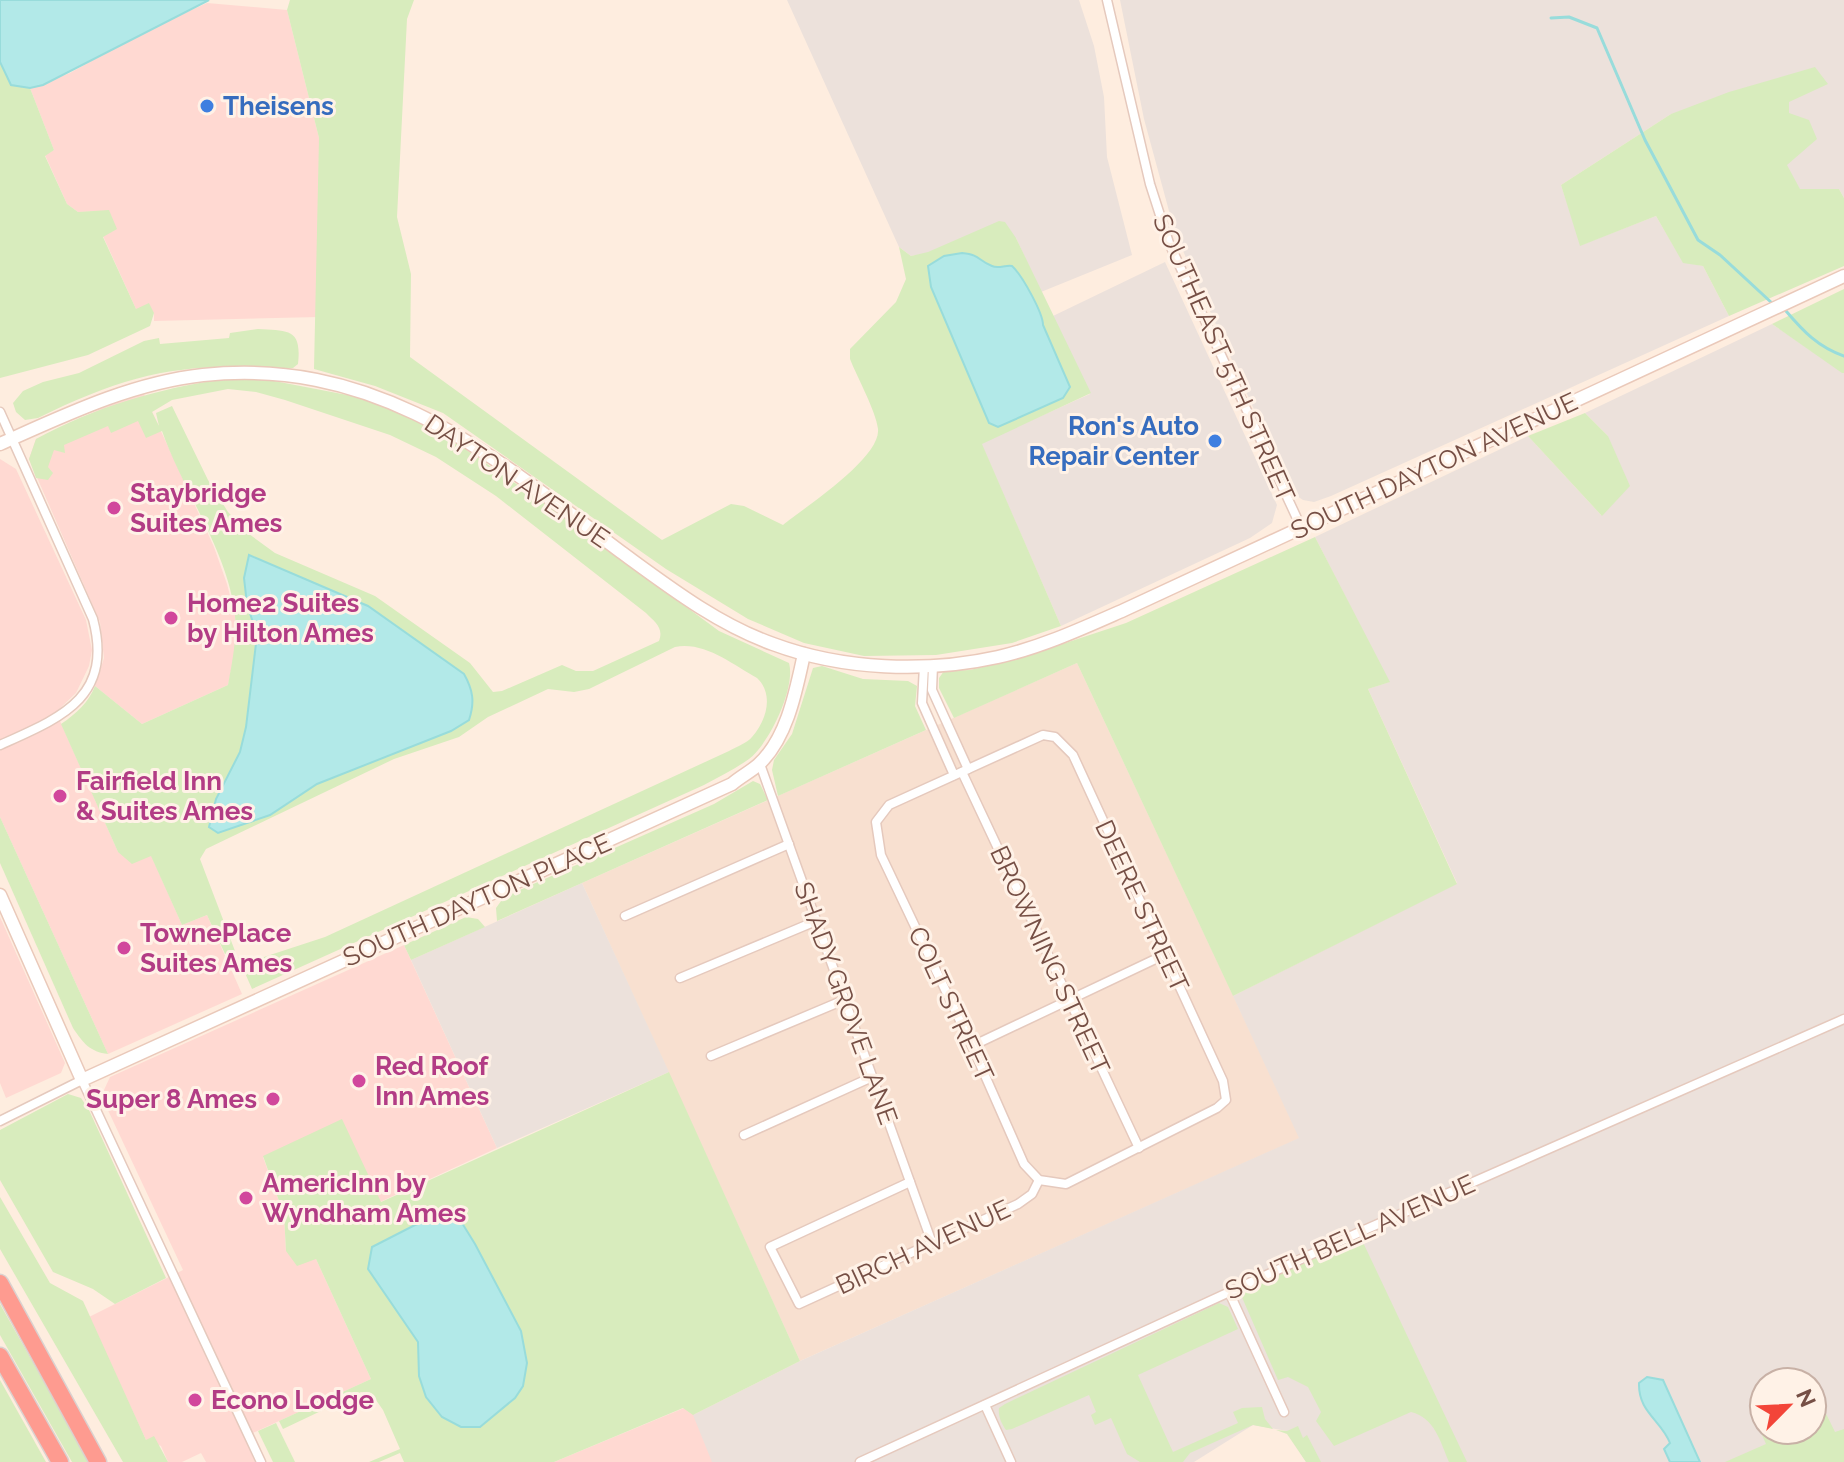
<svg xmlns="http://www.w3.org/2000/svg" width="1844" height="1462" viewBox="0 0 1844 1462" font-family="Raleway,sans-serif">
<rect width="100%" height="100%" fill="#feeddf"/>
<polygon fill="#f8e0d0" points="1077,663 1300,1138 800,1361 582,883"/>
<g fill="#ffd9d2">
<polygon points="207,3 287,10 319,138 319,317 154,321 154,313 136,309 103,236 116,229 109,211 78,212 67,204 45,155 54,150 30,88 70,73 145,31"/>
<polygon points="144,394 214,547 227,584 235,615 235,651 228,685 142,724 95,686 104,658 100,622 29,459 36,439 105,407"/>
<polygon points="0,459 16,469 86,620 92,650 89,666 76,693 56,712 118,852 151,855 182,925 207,915 242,994 108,1054 0,817"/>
<polygon points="0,917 65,1063 61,1073 6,1098 0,1083"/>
<polygon points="404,945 497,1148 380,1202 263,1157 284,1215 286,1251 316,1259 371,1379 244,1437 255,1462 206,1462 201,1453 182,1462 168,1462 161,1446 146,1440 89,1317 183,1270 106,1106 104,1090 110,1077"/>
<polygon points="684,1408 694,1414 713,1462 554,1462"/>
</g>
<g fill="#ece1db" fill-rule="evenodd">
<polygon points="787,0 1079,0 1094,46 1104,97 1107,157 1132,255 1041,292 1016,238 911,256 899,247"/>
<polygon points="1120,0 1844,0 1844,198 1839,189 1800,190 1786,165 1789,102 1671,114 1561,185 1581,245 1656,216 1683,262 1703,266 1729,316 1331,496 1314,502 1303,500 1291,492 1175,233 1144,119"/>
<polygon points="1165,262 1277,505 1272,523 1250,538 1061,626 981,443 1090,394 1053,316"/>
<path d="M1772,324L1844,373V1440L1795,1462H1306L1287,1431L1253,1425L1194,1462H712L693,1415L800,1361L1299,1138L1233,996L1457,883L1368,689L1389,682L1315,537L1528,436L1601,515L1608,436L1585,413ZM1764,1382H1812V1430H1764Z"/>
<polygon points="582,883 669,1072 497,1148 411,960"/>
</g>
<g fill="#d8ecbd" fill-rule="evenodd">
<path d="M290,0H414L407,19L397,217L411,274L410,357L662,540L731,504L744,506L783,525C805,507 881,458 878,429C876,411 857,377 850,359V349L896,302L906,279L899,247L911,256L928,252L999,221L1005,222L1016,238L1091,393L982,444L1061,626L1012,643L936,655L864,656L804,643L748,619L666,569L443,413L375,386L314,369L319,138L287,10Z"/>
<polygon points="0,62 11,85 30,88 54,150 45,156 67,204 78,212 109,210 117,229 103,237 136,309 149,303 154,313 150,326 88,355 0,378"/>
<polygon points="1815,67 1828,84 1789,102 1789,113 1809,120 1817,139 1787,165 1800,189 1839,189 1844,198 1844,266 1729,316 1703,266 1683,263 1656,216 1580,246 1561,185 1671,114 1729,92"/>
<polygon points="1844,289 1844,373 1842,373 1772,324"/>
<path d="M258,329C288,331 302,328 298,364L293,368L286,369C184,361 129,373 38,418L25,420L16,412L13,403L23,391L43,382L79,373L144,341L159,338L160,344L229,338L230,333Z"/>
<path d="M223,379L269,380L363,398L395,409L439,431L557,512L719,631L789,663C796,688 769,744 749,759C735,769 719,777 704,785L252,989L238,957L245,961H252L325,937L729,751C736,747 747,743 752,737C767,720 774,694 757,678C732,664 704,641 675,647L589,689L574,692L548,689L488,717L459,737L394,759L206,849L200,859L235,951L225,954L207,915L182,925L151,856L132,864L118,852L61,724C76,714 89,702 95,686L142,724L228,685C232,662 237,640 235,616C229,553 183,491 162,431L146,438L138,421L111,433L108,426L64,445L65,453L54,450L48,467L53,473L48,480L36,478L29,459L36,439C95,407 157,389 223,379ZM228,389L256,392L285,400L390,435L436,457L496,496L646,613C655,622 664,628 659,641L593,671H576L562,665L502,691L493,692L470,663L375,596L275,553L249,534L228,512L208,480L172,406L156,413L159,426L152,412L172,400Z"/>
<polygon points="1585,413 1608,436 1630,486 1602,516 1528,436"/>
<polygon points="1315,537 1390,682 1368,689 1457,884 1233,996 1077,663 954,718 939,688 939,678 944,671 970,670 1017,659 1126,623"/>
<polygon points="822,666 863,679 908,681 917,686 915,706 926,730 778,796 772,770 774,760 792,734 813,668"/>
<polygon points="753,781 760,784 768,800 497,921 496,908 504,897 714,804"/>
<path d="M0,817L108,1054C90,1052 83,1043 73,1028L0,863Z"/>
<polygon points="466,917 478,919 485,927 411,960 404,945"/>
<polygon points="669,1072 800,1361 693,1415 683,1408 554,1462 404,1462 400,1453 379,1462 369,1462 400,1449 383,1410 371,1393 361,1392 283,1429 279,1421 371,1379 316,1259 297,1266 286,1251 284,1215 263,1156 342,1119 381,1202"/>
<polygon points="68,1094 81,1098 89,1110 166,1278 115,1304 93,1289 53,1272 0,1180 0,1130"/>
<polygon points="0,1197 50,1283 83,1301 146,1440 154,1436 168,1462 123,1462 0,1249"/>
<path d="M1360,1236L1467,1462H1449C1440,1441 1435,1418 1411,1412L1334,1446L1316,1421L1321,1412L1308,1387L1288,1377L1278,1380L1241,1295L1245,1290Z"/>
<path d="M1219,1303L1228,1307L1238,1329L1138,1375L1173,1452L1238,1423L1233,1412L1242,1408L1262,1407L1265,1419L1273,1429L1253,1425L1190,1453L1183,1462H1140L1127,1454L1111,1418L1095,1425L1091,1415L1096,1412L1089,1395L1012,1429L1006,1430C1001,1423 998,1416 999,1408L1005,1404Z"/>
<polygon points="0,1304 89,1462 72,1462 0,1335"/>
<polygon points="0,1380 46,1462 0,1462"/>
<polygon points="1812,1385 1835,1432 1844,1429 1844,1462 1725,1462 1766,1444 1749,1406 1764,1400 1764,1430 1812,1430"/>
<polygon points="276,1423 295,1462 273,1462 258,1431"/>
<polygon points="1298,1426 1303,1438 1307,1435 1321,1462 1306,1462 1287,1434 1276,1430 1287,1431"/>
</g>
<g fill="#b2e9e8" stroke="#98dcdb" stroke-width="2">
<polygon points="0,0 209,0 43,85 30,88 11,85 0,62"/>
<path d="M962,253C981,255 977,260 992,266C998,269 1005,265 1012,266C1022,275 1043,313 1043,325L1070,387L1063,398L998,427L989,423L931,287L928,266L944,256Z"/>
<path d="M249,555L368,606L464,674C473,690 475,702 469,720L451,731L317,784L270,815L218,833L209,827L216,799L240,752L246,727L257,635L247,604L244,578Z"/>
<polygon points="445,1215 462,1223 475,1244 521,1331 527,1363 523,1386 515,1398 480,1427 461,1427 442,1417 426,1397 419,1376 418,1342 368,1269 372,1247 415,1225"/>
<path d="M1647,1377L1663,1380L1700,1462H1670L1664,1449L1670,1443C1661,1420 1638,1412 1639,1383Z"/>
</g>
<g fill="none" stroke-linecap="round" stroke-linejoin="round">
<g stroke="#98dcdb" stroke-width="3">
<polyline points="1551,18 1569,17 1597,28 1645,140 1698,240 1720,255 1773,304"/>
<path d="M1786,311C1803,331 1818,347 1844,356"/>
</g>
<defs>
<g id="street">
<polyline points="1107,0 1150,184 1169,243 1301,527"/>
<path d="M0,412L93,619C114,698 60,718 0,745"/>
<polyline points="933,665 932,690 968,769"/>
<polyline points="924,666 922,703 954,775"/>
<polygon points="1043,735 1055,737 1073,755 1223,1081 1226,1100 1217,1108 1066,1184 1039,1180 1024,1164 972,1046 881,855 876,822 889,805"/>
<polyline points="760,764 932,1243"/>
<polyline points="962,772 1139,1148"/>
<polyline points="625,916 789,844"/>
<polyline points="680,978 816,921"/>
<polyline points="972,1046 1164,955"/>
<polyline points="711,1056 844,1000"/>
<polyline points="0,1121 82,1080 261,1462"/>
<polyline points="744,1135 872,1077"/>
<polyline points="910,1182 770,1247 799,1304 1018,1204 1032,1194 1039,1180"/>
<polyline points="1229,1292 1284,1412"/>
<polyline points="985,1405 1011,1462"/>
<polyline points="860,1462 1362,1231 1844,1019"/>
</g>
<g id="secondary">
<path d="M0,444C65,415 131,383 203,375C377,357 491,454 621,552C669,587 717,624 773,644C843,670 926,673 998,657C1042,647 1083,628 1124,610L1844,276"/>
<path d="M0,895L82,1080L732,784C740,777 750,772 758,765C787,739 796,691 804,654"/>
</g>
<g id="highway">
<polyline points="0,1283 98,1462"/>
<polyline points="0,1356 60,1462"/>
</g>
</defs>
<use href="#street" stroke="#e5c9bd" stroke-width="11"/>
<use href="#secondary" stroke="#eac9ba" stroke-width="15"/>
<use href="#highway" stroke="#dbd1cf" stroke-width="19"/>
<use href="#street" stroke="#fff" stroke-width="8"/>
<use href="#secondary" stroke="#fff" stroke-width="12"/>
<use href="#highway" stroke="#fe9b90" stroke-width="16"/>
</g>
<g fill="#3f7fe0" stroke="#fff2e7" stroke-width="3">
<circle cx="207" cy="106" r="8"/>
<circle cx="1215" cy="441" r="8"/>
</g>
<g fill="#d1479c" stroke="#fff2e7" stroke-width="3">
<circle cx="114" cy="508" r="8"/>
<circle cx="171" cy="618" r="8"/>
<circle cx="60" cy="796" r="8"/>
<circle cx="124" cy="948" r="8"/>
<circle cx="359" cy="1081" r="8"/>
<circle cx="273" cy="1099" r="8"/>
<circle cx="246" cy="1198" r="8"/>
<circle cx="195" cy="1400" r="8"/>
</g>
<g text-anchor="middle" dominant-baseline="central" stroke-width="6" stroke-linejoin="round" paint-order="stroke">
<g font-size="26" font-weight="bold" fill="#366cbe" stroke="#fff2e7" text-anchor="start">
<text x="223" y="106">Theisens</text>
<text x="1199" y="426" text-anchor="end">Ron's Auto<tspan x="1199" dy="30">Repair Center</tspan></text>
</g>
<g font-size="26" fill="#764f45" stroke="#fff2e7">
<text transform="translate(1224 358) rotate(66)">SOUTHEAST 5TH STREET</text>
<text transform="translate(1434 466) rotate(-25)">SOUTH DAYTON AVENUE</text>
<text transform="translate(517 481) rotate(34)">DAYTON AVENUE</text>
<text transform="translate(477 900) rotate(-24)">SOUTH DAYTON PLACE</text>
<text transform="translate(1142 906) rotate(65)">DEERE STREET</text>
<text transform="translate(1050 960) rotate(65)">BROWNING STREET</text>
<text transform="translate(846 1003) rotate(70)">SHADY GROVE LANE</text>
<text transform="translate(951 1004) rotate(65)">COLT STREET</text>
<text transform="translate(1350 1237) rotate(-24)">SOUTH BELL AVENUE</text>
<text transform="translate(923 1247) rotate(-25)">BIRCH AVENUE</text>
</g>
<g font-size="26" font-weight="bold" fill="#b23c85" stroke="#fff2e7" text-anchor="start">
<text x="130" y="493">Staybridge<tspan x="130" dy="30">Suites Ames</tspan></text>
<text x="187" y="603">Home2 Suites<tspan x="187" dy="30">by Hilton Ames</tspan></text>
<text x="76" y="781">Fairfield Inn<tspan x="76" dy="30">&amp; Suites Ames</tspan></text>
<text x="140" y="933">TownePlace<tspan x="140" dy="30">Suites Ames</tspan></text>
<text x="375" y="1066">Red Roof<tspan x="375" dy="30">Inn Ames</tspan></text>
<text x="257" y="1099" text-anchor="end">Super 8 Ames</text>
<text x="262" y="1183">AmericInn by<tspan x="262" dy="30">Wyndham Ames</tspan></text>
<text x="211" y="1400">Econo Lodge</text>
</g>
</g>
<g transform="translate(1788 1406) rotate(66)"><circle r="38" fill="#fff2e7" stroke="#c8b1a6" stroke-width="2"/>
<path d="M0-6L14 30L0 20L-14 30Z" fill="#f34539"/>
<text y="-12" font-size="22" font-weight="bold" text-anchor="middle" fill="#764f45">N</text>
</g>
</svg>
